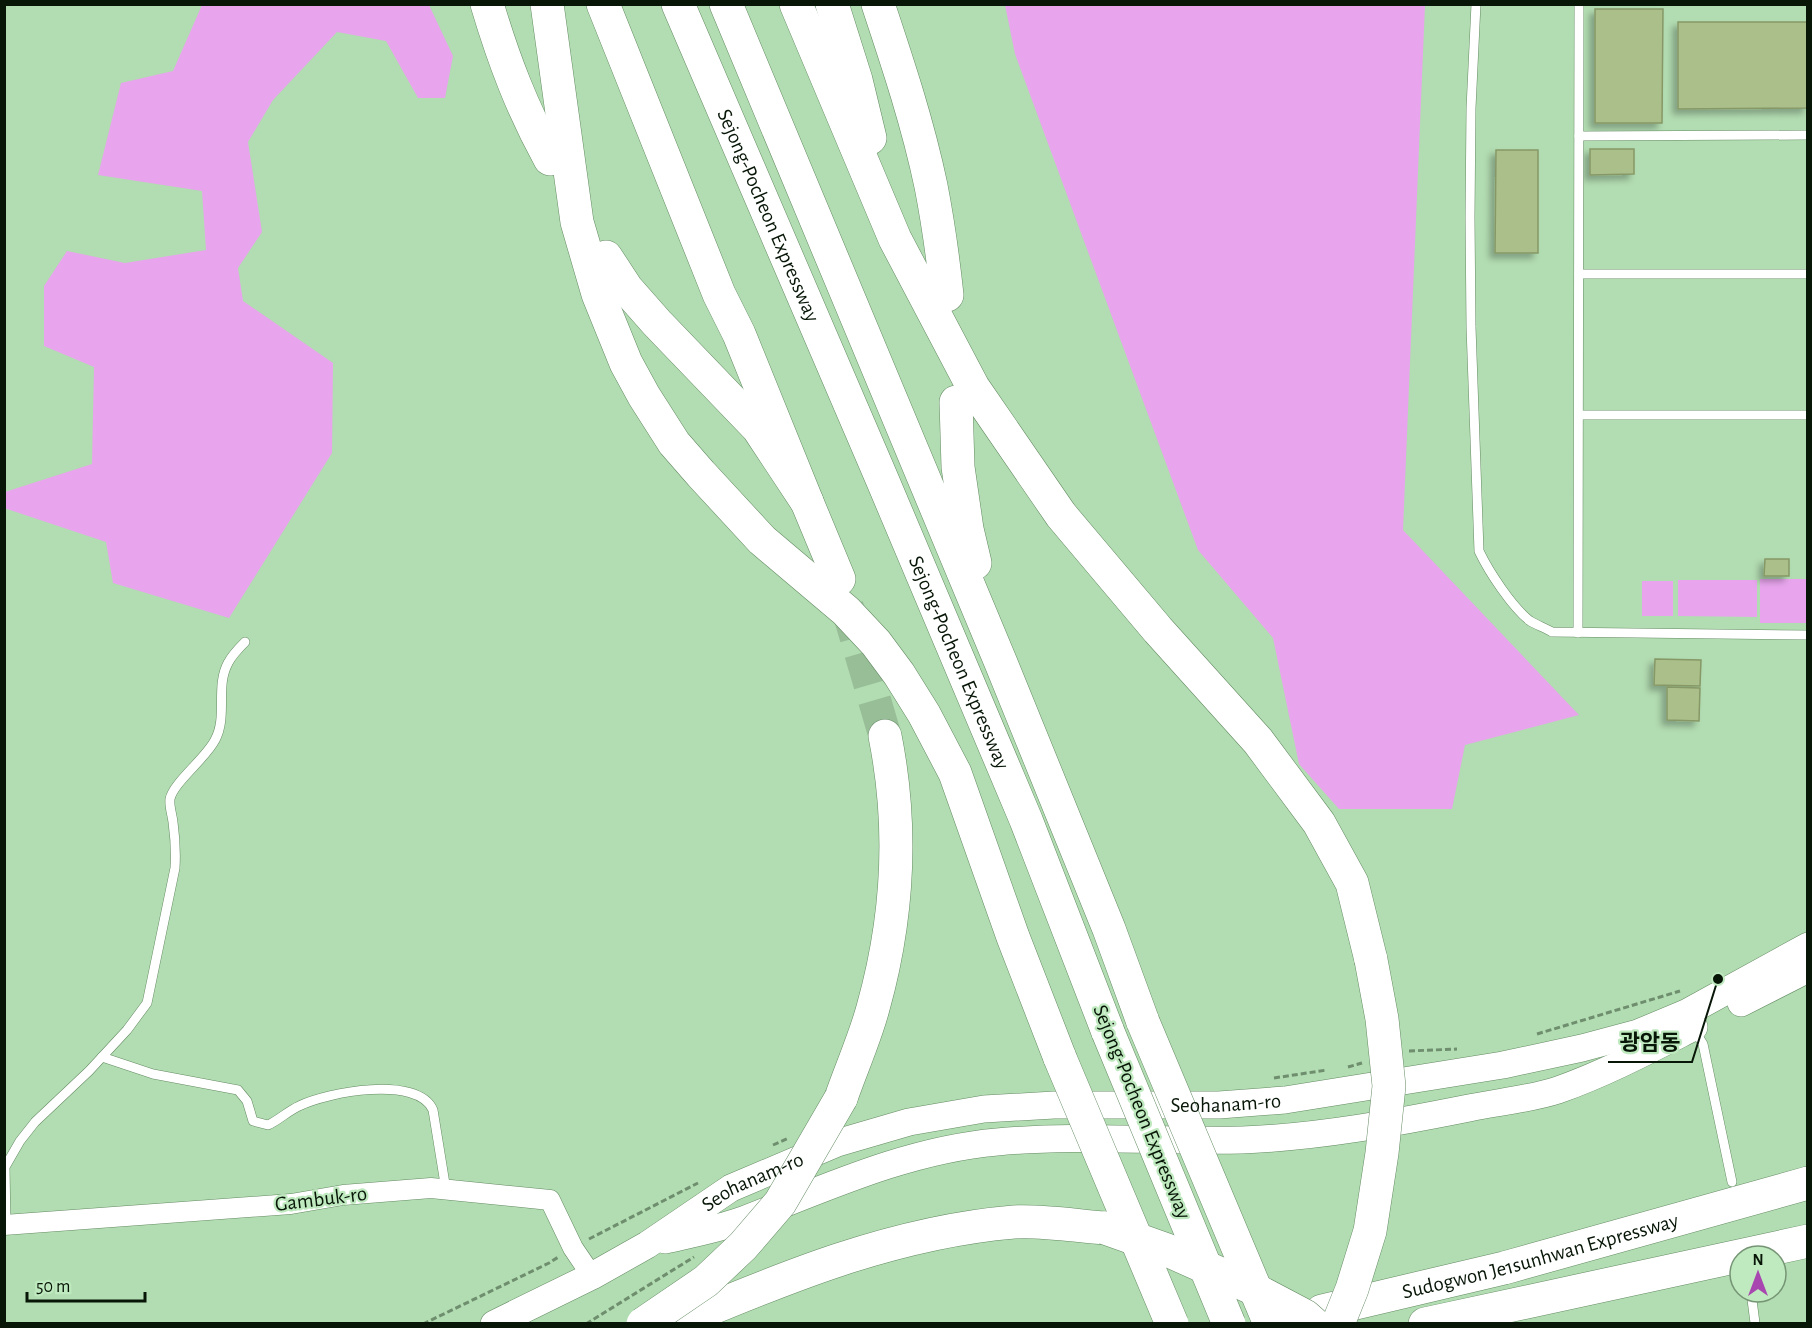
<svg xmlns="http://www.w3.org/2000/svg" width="1812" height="1328" viewBox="0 0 1812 1328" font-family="'Alegreya Sans','Noto Sans KR',sans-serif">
<defs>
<filter id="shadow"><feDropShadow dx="-5" dy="5" stdDeviation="3" flood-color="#0004"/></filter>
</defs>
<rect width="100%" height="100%" fill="#b2dcb1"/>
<g fill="#e8a5ed">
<polygon points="202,5 429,5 453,56 445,98 418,98 386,41 337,32 273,100 248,142 262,232 238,268 243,301 333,363 332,453 229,618 113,583 106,542 4,508 5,492 92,464 94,367 44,346 44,286 67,251 125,263 206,250 202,191 98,175 121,83 173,71"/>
<polygon points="1005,5 1425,5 1403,530 1579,715 1465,745 1452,809 1339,809 1299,764 1273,638 1198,550 1015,54"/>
<rect x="1760" y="579" width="47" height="44"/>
<polygon points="1678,580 1757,580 1757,617 1678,616"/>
<rect x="1642" y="581" width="31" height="35"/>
</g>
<g fill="#abbf8b" stroke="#869866" stroke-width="1.5" filter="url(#shadow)">
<polygon points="1595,9 1663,9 1662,123 1595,123"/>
<polygon points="1678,22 1808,22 1808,108 1678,109"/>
<polygon points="1590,149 1634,149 1634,174 1590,175"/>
<polygon points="1496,150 1538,150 1538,253 1495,253"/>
<polygon points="1765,559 1789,559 1789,576 1764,576"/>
<polygon points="1655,659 1701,660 1700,686 1654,685"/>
<polygon points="1667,687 1700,688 1699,721 1667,720"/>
</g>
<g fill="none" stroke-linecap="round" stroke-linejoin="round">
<polyline stroke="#98be98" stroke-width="33" stroke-dasharray="33 16" stroke-linecap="butt" points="847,606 885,736"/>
<defs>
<g id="service">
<path d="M1476,4L1471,108L1470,217L1471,327L1479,551C1489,572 1512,607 1530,621C1537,625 1545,628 1552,632L1808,635"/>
<polyline points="1579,136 1808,135"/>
<polyline points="1579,274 1808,274"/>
<polyline points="1579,415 1808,415"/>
<polyline points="1578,633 1579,4"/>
<polyline points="1695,1031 1703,1044 1732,1182"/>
<path d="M102,1057L153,1074L238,1090L247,1101L253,1121L268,1125C279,1120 288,1111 299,1106C327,1092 418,1075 433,1110L446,1190"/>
<path d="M6,1225L5,1167L20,1141L35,1122L89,1071L127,1030L147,1003L175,868C176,852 175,837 173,822C172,814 169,806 170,799C173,783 206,758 215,740C228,716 215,687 228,663C232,655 239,648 245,642"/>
<polyline points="1751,1292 1755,1323"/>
</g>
<polyline id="minor" points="4,1225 291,1204 343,1195 431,1188 550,1200 573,1248 592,1276"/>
<g id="secondary">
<polyline points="1741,1003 1808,969"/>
<path d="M665,1240C691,1234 718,1229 743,1220C826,1188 907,1150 997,1142C1079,1134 1161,1142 1242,1140C1319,1137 1394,1123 1469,1108C1498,1102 1531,1099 1558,1090C1606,1073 1649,1050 1694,1027"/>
<path id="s1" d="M494,1324L592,1276L647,1245L731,1188L837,1143L909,1122L984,1109L1054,1105H1219L1285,1100L1503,1065L1582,1048L1638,1033L1686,1013L1808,946"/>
</g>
<g id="motorway">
<path d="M487,4C504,61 522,108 550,159"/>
<polyline points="547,4 577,222 598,294 626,363 644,396 674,443 701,474 762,540 846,611 876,643 899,674 924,714 955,773 1013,937 1060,1058"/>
<polyline points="603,4 719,294 739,334 807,502"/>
<path id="s2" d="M678,4L882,479L1026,820L1108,1032"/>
<polyline points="726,4 1001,663 1109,929 1143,1022"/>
<polyline points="796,4 895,239 973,387 1061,515 1158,630 1258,741 1319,823 1352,883 1371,960"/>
<polyline points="832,4 856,80 870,138"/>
<path d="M878,4C898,64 918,124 931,186C938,222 943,258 947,295"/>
<polyline points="606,257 627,289 657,323 758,428 807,502 839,579"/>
<polyline points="956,402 958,467 967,529 975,563"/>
<path d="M841,1098C851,1069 865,1038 873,1008C898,919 903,826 885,736"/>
<path id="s3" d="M1322,1311L1504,1268L1808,1183"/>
<path d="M674,1324C783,1278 894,1232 1014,1222C1041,1220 1077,1226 1105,1228"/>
<polyline points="1425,1324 1808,1241"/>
</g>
</defs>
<use href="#service" stroke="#648b63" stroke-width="10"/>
<use href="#minor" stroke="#648b63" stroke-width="21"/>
<use href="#secondary" stroke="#648b63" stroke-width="28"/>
<use href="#motorway" stroke="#648b63" stroke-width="34"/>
<g stroke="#6e8e6e" stroke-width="3" stroke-dasharray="6 3" stroke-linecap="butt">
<polyline points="1537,1034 1680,991"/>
<polyline points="1409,1051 1457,1049"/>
<polyline points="1348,1067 1362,1063"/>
<polyline points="1274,1078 1327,1070"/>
<polyline points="773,1145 789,1138"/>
<polyline points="589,1239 698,1183"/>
<polyline points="423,1324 549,1263 560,1256"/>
<polyline points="586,1324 694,1257"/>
</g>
<use href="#service" stroke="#fff" stroke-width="9"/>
<use href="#minor" stroke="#fff" stroke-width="20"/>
<use href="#secondary" stroke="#fff" stroke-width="27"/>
<use href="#motorway" stroke="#fff" stroke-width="33"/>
<defs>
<g id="motorway-bridge">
<polyline points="1143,1022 1270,1324"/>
<polyline points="1108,1032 1229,1324"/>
<polyline points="1060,1058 1172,1324"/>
<polyline points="1105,1228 1167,1250 1250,1287 1305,1316 1314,1324"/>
<polyline points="643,1324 706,1281 743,1246 780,1203 841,1098"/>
<polyline points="1338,1324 1352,1289 1370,1231 1382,1153 1389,1086 1382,1019 1371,960"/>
</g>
</defs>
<use href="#motorway-bridge" stroke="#648b63" stroke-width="34" stroke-linecap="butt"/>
<use href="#motorway-bridge" stroke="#fff" stroke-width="33"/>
</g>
<g text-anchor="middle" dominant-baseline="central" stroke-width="4.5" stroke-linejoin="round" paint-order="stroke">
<g font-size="21" fill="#071607" stroke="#bfe9be">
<text stroke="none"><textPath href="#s2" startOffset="230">Sejong-Pocheon Expressway</textPath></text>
<text stroke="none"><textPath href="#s2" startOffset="716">Sejong-Pocheon Expressway</textPath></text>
<text stroke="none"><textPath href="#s1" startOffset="782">Seohanam-ro</textPath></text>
<text transform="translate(1142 1112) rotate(68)">Sejong-Pocheon Expressway</text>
<text stroke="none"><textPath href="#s1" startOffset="296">Seohanam-ro</textPath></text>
<text transform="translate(321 1199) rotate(-7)">Gambuk-ro</text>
<text stroke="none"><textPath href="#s3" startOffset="225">Sudogwon Je1sunhwan Expressway</textPath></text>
</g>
</g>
<path fill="none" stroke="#071607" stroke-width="2" d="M1718 979L1692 1062H1608"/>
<circle fill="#071607" stroke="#bfe9be" stroke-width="2" cx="1718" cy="979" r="6"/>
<g font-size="22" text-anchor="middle" font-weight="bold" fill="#071607" stroke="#bfe9be" stroke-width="4.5" stroke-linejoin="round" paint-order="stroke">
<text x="1650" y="1050">광암동</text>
</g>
<rect width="1812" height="1328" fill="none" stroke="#071607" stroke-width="12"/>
<g transform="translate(1758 1274)"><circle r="28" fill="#bfe9be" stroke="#759575" stroke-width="1.5"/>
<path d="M0-4.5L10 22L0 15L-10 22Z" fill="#a747af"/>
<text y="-9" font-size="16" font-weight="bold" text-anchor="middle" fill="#071607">N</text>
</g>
<path d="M27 1292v9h118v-9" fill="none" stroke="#071607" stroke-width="3"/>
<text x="36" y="1292" font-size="18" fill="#071607" stroke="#bfe9be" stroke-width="4.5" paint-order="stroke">50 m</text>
</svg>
